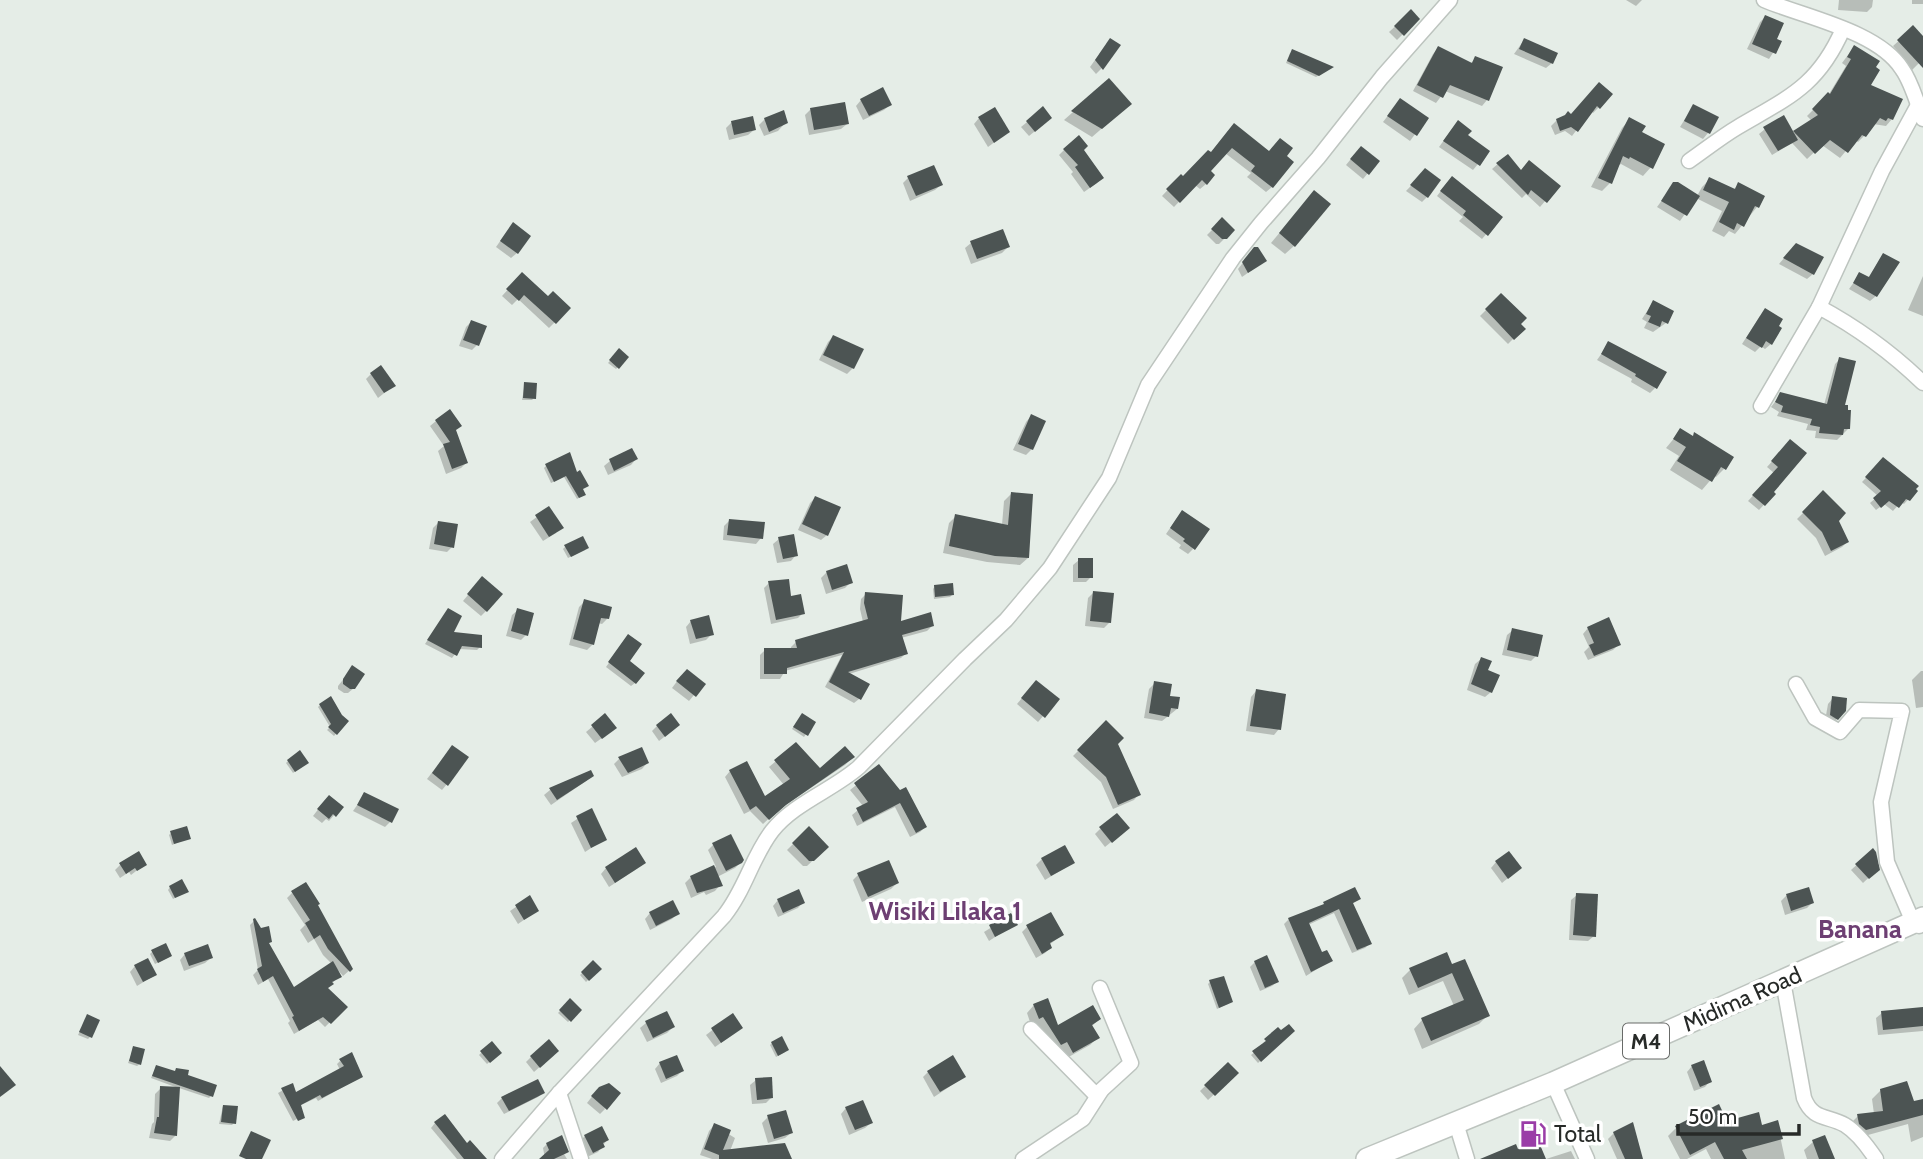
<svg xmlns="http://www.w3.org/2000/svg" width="1923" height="1159" viewBox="0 0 1923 1159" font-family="Cabin,sans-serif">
<rect width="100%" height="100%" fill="#e5ede7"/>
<g fill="#0003">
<polygon points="1626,0 1642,0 1636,6"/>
<polygon points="1839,0 1873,0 1872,7 1867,12 1838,10"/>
<rect x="1912" y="0" width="11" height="4"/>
<polygon points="1411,12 1418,19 1397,40 1389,32"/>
<polygon points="1765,17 1775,40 1780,42 1769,59 1747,49 1760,22"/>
<polygon points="1913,28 1923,38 1923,59 1911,71 1905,64 1907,62 1893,46"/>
<polygon points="1524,40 1552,63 1546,68 1514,54"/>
<polygon points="1118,45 1101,69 1096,74 1090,67 1105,46"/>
<polygon points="1854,47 1868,85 1892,119 1886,126 1873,124 1864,136 1858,142 1855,140 1840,158 1822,145 1807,159 1792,143 1772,155 1759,134 1765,129 1793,134 1812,121 1807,116 1829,94 1846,66 1842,63"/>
<polygon points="1438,48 1470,64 1476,58 1487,100 1482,106 1445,91 1436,103 1413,91 1433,54"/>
<polygon points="1290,53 1330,69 1316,77 1286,63"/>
<polygon points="1109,80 1121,112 1092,137 1064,120"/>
<polygon points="1599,85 1599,107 1593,113 1591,111 1572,136 1565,131 1555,135 1551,126 1557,120 1571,116"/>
<polygon points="861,100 890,105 884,110 863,120 856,106"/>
<polygon points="1400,100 1427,118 1410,141 1383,122"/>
<polygon points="1693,106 1708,133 1703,139 1680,127"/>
<polygon points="811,109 847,124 841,129 809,135 805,115"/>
<polygon points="1043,109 1045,123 1029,136 1021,127"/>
<polygon points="979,118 1008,132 988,147 974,124"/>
<polygon points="765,119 786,122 778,131 764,136 759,125"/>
<polygon points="1630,119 1640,133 1651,167 1643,176 1621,164 1617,166 1610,183 1602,191 1591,187 1622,128"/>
<polygon points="732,122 754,130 748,135 729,140 726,128"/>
<polygon points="1453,128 1488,152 1473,170 1439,147"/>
<polygon points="1228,131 1269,153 1272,187 1266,192 1247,177 1251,173 1225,153 1209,171 1213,175 1206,184 1200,189 1195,185 1174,207 1162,196 1181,176 1183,178 1210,154"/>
<polygon points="1064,150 1082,150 1097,183 1084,192 1071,174 1073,172 1059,155"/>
<polygon points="1355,154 1368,173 1363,179 1346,165"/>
<polygon points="1507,156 1520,172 1558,186 1540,207 1526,194 1522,198 1492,169"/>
<polygon points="1425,171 1427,197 1422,202 1406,191"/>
<polygon points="908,178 941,185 935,190 910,201 903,183"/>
<polygon points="1710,179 1733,190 1739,184 1757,207 1735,234 1729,231 1724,237 1712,231 1722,211 1696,198 1680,221 1657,207 1674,184 1697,196 1702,187"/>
<polygon points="1447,183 1501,217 1482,239 1459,221 1463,217 1437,196"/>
<polygon points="1306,201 1294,246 1285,254 1271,243"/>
<polygon points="1222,220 1233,230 1219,244 1216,244 1207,235"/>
<polygon points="508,230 517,253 511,258 496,247"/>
<polygon points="971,243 1008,247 1002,253 971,264 965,248"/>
<polygon points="1791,250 1813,274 1807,279 1779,264"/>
<polygon points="1249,255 1265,261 1242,277 1238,269"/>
<polygon points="1883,255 1876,296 1870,301 1849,289 1860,274 1868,278"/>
<polygon points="522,274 548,299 569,308 549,328 518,299 512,305 502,296"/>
<polygon points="1923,276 1923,316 1908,310"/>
<polygon points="1501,295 1523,329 1508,344 1480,316"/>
<polygon points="1653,302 1666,323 1653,332 1644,328 1647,322 1642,319"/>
<polygon points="1760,316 1771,344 1765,349 1761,346 1755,352 1742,344"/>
<polygon points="471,322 477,345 472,350 459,346 466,327"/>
<polygon points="833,337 853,368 847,374 819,360 828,342"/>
<polygon points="1609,343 1655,388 1650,393 1631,382 1632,379 1597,360"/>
<polygon points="619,351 627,357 616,369 608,363"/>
<polygon points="1840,359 1843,407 1848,429 1837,440 1815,438 1816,431 1806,430 1808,424 1777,416 1779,412 1771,407 1781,394 1824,405 1835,364"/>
<polygon points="371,374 393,386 378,398 366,379"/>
<polygon points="525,384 534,398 532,400 522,400"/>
<polygon points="1031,416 1032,449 1026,455 1013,450 1026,422"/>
<polygon points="436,421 455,431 466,463 461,468 446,474 438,451 444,446 430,426"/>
<polygon points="1681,430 1724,469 1716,477 1714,476 1702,490 1670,470 1679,456 1666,448"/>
<polygon points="1785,447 1771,492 1774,494 1759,510 1748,501 1774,473 1767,467"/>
<polygon points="632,450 636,459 631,465 608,475 604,466 610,461"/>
<polygon points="1883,460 1916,491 1904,504 1901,502 1893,511 1884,504 1876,510 1870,503 1878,496 1862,482"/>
<polygon points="546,466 576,474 584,495 577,499 564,477 551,483 544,468"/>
<polygon points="1823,493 1847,542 1842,547 1825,556 1816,538 1797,519"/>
<polygon points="1011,494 1028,558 1020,565 987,562 943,553 949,523 956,516 1002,525 1004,501"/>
<polygon points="815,498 827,535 821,540 798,530 810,503"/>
<polygon points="549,508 556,533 543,541 530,522"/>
<polygon points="1177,518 1193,549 1188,554 1179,548 1181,545 1166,534"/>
<polygon points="730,520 761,538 756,544 723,540 724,526"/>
<polygon points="439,522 452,547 447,552 429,549 433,528"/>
<polygon points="779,539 796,555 791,561 777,563 773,544"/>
<polygon points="565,547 585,550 568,558 563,549"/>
<polygon points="1079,560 1091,577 1086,582 1073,582 1073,565"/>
<polygon points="827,572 851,582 845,588 826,594 821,578"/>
<polygon points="769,583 803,613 798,618 771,624 764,588"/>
<polygon points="477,584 486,611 481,616 463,601"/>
<polygon points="935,586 952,595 950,597 934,599 933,589"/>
<polygon points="1093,593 1110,622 1104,628 1085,626 1088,598"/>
<polygon points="866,594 899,623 932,626 927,631 901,638 906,653 901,658 849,674 859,699 854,703 825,687 842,655 785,671 780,679 760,679 760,655 765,650 791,650 791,647 796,642 863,622 860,609 861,599"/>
<polygon points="585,601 607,619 602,624 598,623 593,644 587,650 569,645 579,607"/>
<polygon points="518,610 526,635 521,640 506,636 512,615"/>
<polygon points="445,614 451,634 480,647 477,650 459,649 452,658 425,644"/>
<polygon points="691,621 712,634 706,640 690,644 686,627"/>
<polygon points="1588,628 1619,644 1613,650 1588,660 1584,652 1589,647 1583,634"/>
<polygon points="1513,630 1536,656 1531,661 1502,655 1507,635"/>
<polygon points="625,640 628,662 635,683 631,686 606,667"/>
<polygon points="1481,659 1486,670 1491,692 1485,697 1467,690 1475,664"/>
<polygon points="353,667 354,688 348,693 344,693 338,689 338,686"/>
<polygon points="1921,671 1923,671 1923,707 1916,708 1912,680"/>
<polygon points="681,676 694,695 689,701 672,688"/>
<polygon points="1155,683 1177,709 1162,721 1144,718 1149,689"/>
<polygon points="1031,687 1057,700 1038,722 1017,704"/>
<polygon points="1256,691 1279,729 1274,735 1246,731 1251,697"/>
<polygon points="1833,698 1837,719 1831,724 1825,721 1828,704"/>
<polygon points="320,705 347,721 334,736 327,730 330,727 318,707"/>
<polygon points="605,716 609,733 595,743 586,732"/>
<polygon points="800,718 806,734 804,737 792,729"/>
<polygon points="1106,723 1139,794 1134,800 1113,809 1101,782 1073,756"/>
<polygon points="657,726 673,730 659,741 652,731"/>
<polygon points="796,744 819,771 853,757 845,765 778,810 763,824 750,811 744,814 725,777 730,771 764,799 784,785 769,767"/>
<polygon points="447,753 447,784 442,790 427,779"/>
<polygon points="619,759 647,763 642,769 622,777 614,764"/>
<polygon points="288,761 304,765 293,773 286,763"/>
<polygon points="879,767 925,827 920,832 910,837 895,807 857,826 852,815 863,806 850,790"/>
<polygon points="590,772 592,776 586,781 551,805 544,795 550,790"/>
<polygon points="365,794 390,822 385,827 353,811"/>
<polygon points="323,803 341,807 329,821 326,819 322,823 313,816"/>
<polygon points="591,810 605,839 585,852 571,823"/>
<polygon points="809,828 827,847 807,866 803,866 787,850"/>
<polygon points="1100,829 1122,833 1105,847 1095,834"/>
<polygon points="171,833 189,838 172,845 169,835"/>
<polygon points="713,845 741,862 735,868 717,877 720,885 715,891 706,895 704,892 691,898 685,883 691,877 716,867 708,850"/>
<polygon points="1873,850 1878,869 1863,883 1851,870"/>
<polygon points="1042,859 1073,863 1045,880 1036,865"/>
<polygon points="1496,862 1514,873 1502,883 1491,868"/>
<polygon points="145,864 131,875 129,872 120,878 115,870 120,865"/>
<polygon points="606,868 638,868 609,887 601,874"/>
<polygon points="858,875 897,883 891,889 862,902 853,880"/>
<polygon points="170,887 184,893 173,899 168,890"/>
<polygon points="1808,889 1812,903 1807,908 1785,915 1781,901 1786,896"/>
<polygon points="1355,890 1359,899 1352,904 1370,943 1365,948 1352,953 1334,913 1308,925 1321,954 1330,961 1306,976 1284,924 1289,919 1321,907"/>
<polygon points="292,893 316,905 351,969 343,976 337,969 339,976 327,989 345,1007 325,1027 318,1020 294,1034 288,1023 290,1021 268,979 258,985 253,975 258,970 250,925 255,920 270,942 268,944 293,989 332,964 323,955 314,939 308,943 300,930 305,925 287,898"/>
<polygon points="1577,895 1594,936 1588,941 1569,940 1571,900"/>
<polygon points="529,898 537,911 518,924 510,911"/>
<polygon points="778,900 803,902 798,908 778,917 773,906"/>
<polygon points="650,913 677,914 672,919 650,930 645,919"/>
<polygon points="1011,915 1015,924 989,941 984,932"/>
<polygon points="1027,927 1062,935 1049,945 1050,948 1045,953 1036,958 1022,932"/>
<polygon points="152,952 168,957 155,964 150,954"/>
<polygon points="185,954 211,958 205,963 184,971 180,960"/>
<polygon points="1255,962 1277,982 1272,986 1260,991 1250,967"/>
<polygon points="593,963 599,969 586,982 580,975"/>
<polygon points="135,966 155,975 137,986 130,972"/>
<polygon points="1451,967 1488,1015 1479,1024 1422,1049 1414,1029 1422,1020 1454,1006 1443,981 1409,995 1402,978 1410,970"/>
<polygon points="1210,982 1231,1002 1228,1004 1217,1009 1208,984"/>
<polygon points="570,1001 580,1010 568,1022 558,1013"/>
<polygon points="1034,1005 1057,1027 1099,1019 1091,1027 1097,1038 1090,1045 1065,1059 1031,1025 1027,1013"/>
<polygon points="1923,1008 1923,1031 1878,1035 1876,1018 1882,1013"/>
<polygon points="732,1015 735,1033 715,1047 706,1035"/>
<polygon points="87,1016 90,1037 88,1039 78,1035"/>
<polygon points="646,1023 673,1027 667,1033 647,1042 640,1028"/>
<polygon points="1277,1030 1280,1033 1292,1031 1258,1063 1251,1055 1265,1044 1263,1043"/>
<polygon points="491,1043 500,1053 487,1064 479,1055"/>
<polygon points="772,1043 785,1052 776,1057 770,1045"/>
<polygon points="134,1048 140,1064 137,1066 128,1063"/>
<polygon points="552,1056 534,1072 526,1062 531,1057"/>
<polygon points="340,1061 361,1077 318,1101 316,1098 299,1106 301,1117 293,1121 278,1093 292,1085 295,1094 340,1070 337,1064"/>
<polygon points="660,1063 682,1071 677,1076 661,1083 655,1069"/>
<polygon points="1228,1064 1237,1073 1208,1100 1200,1091"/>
<polygon points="1692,1066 1710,1081 1705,1087 1694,1091 1687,1072"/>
<polygon points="156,1067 186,1077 211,1096 209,1098 179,1088 176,1135 170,1141 149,1138 152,1124 154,1122 155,1094 161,1088 178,1088 151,1078"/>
<polygon points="928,1072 964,1077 934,1097 923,1077"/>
<polygon points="756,1080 771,1098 766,1103 752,1104 750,1085"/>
<polygon points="1881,1090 1913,1103 1923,1100 1923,1137 1911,1142 1908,1124 1857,1138 1849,1125 1858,1116 1874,1114 1872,1099"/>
<polygon points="543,1092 538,1097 504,1114 497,1103 502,1098"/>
<polygon points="594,1094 605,1109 600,1114 587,1103"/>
<polygon points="223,1106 234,1123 232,1125 219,1124"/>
<polygon points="846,1108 871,1123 865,1128 849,1135 841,1114"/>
<polygon points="768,1117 791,1133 785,1138 768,1143 762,1123"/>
<polygon points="1777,1122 1785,1159 1711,1159 1706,1149 1687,1159 1680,1159 1668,1136 1676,1128 1727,1123 1761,1127"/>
<polygon points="435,1123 467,1145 482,1159 457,1159 431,1128"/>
<polygon points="714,1125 735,1138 730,1151 790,1159 712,1159 700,1155 709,1131"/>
<polygon points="1614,1133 1639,1159 1617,1159 1608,1139"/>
<polygon points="585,1136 607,1140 598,1152 587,1157 579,1142"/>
<polygon points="1813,1142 1833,1159 1807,1159 1804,1150"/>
<polygon points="547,1144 564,1154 567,1159 545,1159 543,1148"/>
<polygon points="1571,1151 1575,1159 1546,1159"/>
</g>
<g fill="#4c5453">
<polygon points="1411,9 1420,19 1404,36 1394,26"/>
<polygon points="1765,15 1784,23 1777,39 1782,41 1776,54 1752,44"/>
<polygon points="1913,25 1923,36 1923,68 1897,40"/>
<polygon points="1110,38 1121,45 1103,70 1095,60"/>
<polygon points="1524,38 1558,53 1553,64 1519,49"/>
<polygon points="1854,45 1880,61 1876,67 1880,70 1871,85 1903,99 1893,120 1888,118 1886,121 1880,118 1866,137 1862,135 1848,153 1830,140 1815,154 1793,131 1818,115 1812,109 1828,92 1830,94 1851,59 1847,57"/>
<polygon points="1438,46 1472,63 1475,56 1503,67 1489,101 1450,85 1443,98 1417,85"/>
<polygon points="1292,49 1334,67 1319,76 1287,61"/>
<polygon points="1109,78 1132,104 1102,129 1071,111"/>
<polygon points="1599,82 1613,94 1600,109 1597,106 1578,132 1571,127 1560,131 1556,119 1565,115 1568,111 1571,114"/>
<polygon points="883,87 892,105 869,116 860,99"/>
<polygon points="1400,98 1429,118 1417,136 1387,116"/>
<polygon points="845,102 849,124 814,130 810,108"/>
<polygon points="1693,104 1719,117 1710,134 1684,121"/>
<polygon points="1043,106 1052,118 1035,132 1026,121"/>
<polygon points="995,107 1010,132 994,143 978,117"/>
<polygon points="784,110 788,123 769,132 764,118"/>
<polygon points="1784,115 1798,140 1778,151 1763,127"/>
<polygon points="753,116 756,130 734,135 731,121"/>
<polygon points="1629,117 1646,126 1642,132 1665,144 1653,169 1630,157 1629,159 1623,156 1612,184 1598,178"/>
<polygon points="1458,120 1472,131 1468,135 1490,151 1480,166 1443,141"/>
<polygon points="1234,123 1269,151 1280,138 1293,148 1287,156 1294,162 1273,188 1251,171 1255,166 1232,148 1211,171 1215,175 1207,185 1202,180 1180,203 1166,189 1181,174 1183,176 1208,150 1211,152"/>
<polygon points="1079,135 1088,146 1084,150 1104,178 1090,188 1075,167 1078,165 1063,149"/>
<polygon points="1361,146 1380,161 1369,175 1350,159"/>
<polygon points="1508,154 1521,170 1529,160 1561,186 1547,203 1531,190 1528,195 1496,163"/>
<polygon points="934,165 943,185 916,196 907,176"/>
<polygon points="1425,168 1441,180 1428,198 1410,185"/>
<polygon points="1452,176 1503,217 1488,236 1463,215 1466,211 1440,191"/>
<polygon points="1709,177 1735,189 1738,182 1765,196 1759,208 1755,206 1744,227 1737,223 1734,230 1719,222 1729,202 1703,190"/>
<polygon points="1673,182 1678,182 1700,196 1687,216 1661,201"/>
<polygon points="1314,190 1331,204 1295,247 1279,233"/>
<polygon points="1222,217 1235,230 1227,239 1222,239 1211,229"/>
<polygon points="513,222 531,236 518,254 500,241"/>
<polygon points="1003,229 1010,247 977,259 970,241"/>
<polygon points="1796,243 1824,257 1814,275 1783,258"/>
<polygon points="1254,247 1258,247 1267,261 1248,273 1242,262"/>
<polygon points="1883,253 1900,262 1877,297 1853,283 1859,272 1869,277"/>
<polygon points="522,272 548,296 553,291 571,308 556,324 524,295 519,301 506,289"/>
<polygon points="1501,293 1527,318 1521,324 1526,329 1514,340 1485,309"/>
<polygon points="1653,300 1674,311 1668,324 1662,321 1660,327 1648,322 1651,316 1646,314"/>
<polygon points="1765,308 1783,319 1779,326 1782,328 1772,345 1766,341 1762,348 1746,338"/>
<polygon points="471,320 487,326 479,346 463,340"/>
<polygon points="833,335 864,349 854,369 823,355"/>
<polygon points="1608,341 1667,372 1657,389 1635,376 1636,374 1601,354"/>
<polygon points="619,348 629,357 619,369 609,360"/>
<polygon points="1839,357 1856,361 1845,405 1848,405 1848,410 1851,410 1850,429 1844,429 1843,435 1819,433 1820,427 1810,425 1812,419 1781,412 1783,406 1775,402 1780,392 1827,404"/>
<polygon points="381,365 396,386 384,393 370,373"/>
<polygon points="524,382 537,383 536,399 523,398"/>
<polygon points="450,409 462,426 456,430 468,463 452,469 443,444 450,442 435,420"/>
<polygon points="1031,414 1046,421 1033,450 1018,444"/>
<polygon points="1680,428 1693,436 1694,432 1734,457 1726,470 1721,467 1712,482 1677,461 1686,447 1673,439"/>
<polygon points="1790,439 1807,453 1774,492 1776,494 1765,506 1752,495 1778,467 1771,461"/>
<polygon points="632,448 638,459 614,471 609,459"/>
<polygon points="570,452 577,472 580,470 589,486 583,489 586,495 579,498 566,476 554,482 545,464"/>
<polygon points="1883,457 1919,486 1916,489 1918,491 1910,501 1906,499 1899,508 1889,501 1881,508 1873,498 1881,491 1865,477"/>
<polygon points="1823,490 1846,513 1839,521 1849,542 1831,551 1822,532 1802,512"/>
<polygon points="1011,492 1033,494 1029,558 995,556 949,546 955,514 1008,525"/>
<polygon points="815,496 841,507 828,536 802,524"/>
<polygon points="549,506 564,528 549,537 535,515"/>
<polygon points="1182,510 1210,529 1195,550 1183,541 1185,539 1170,528"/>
<polygon points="729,519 765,522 763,539 727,535"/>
<polygon points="438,521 458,524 454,548 434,544"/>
<polygon points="794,534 798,556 783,559 778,537"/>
<polygon points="583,536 589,548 571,557 564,545"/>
<rect x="1078" y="558" width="15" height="20"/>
<polygon points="847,564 853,583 832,590 826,571"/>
<polygon points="482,576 503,594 487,612 467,594"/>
<polygon points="789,579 791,596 801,594 805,614 776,620 768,581"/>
<polygon points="953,583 954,595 935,597 934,585"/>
<polygon points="1093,591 1114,593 1111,623 1090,621"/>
<polygon points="865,592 903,595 901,621 931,612 934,626 902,635 908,654 848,672 870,684 861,700 829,682 844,652 787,668 787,674 764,674 764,648 797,648 795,640 868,619 864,603"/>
<polygon points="584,599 612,607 609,619 601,618 594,645 573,639"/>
<polygon points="448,608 462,616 454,632 482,635 482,648 462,646 457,656 427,640"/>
<polygon points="517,608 534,613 528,636 511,631"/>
<polygon points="709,615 714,635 696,639 690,620"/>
<polygon points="1609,617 1621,645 1594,656 1589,645 1594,643 1587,627"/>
<polygon points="1512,628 1543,635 1538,657 1507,650"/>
<polygon points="628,634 642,644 630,661 645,673 636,684 608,662"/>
<polygon points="1481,657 1492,661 1488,670 1500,675 1492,693 1471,684"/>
<polygon points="352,665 365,674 355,689 350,689 343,684 343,679"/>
<polygon points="687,669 706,684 696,697 676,681"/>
<polygon points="1036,680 1060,699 1045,718 1021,698"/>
<polygon points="1154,681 1172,684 1170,696 1180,697 1178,709 1171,708 1169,717 1149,713"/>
<polygon points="1256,689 1286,694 1281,730 1250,726"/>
<polygon points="331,696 342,715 349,721 337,735 328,727 331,724 319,704"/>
<polygon points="1832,696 1847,698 1846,711 1838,720 1830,715"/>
<polygon points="605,713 617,728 602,739 591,725"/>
<polygon points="671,713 680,725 665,737 656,725"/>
<polygon points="802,713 816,722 808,736 793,727"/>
<polygon points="1106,720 1124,738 1118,744 1141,795 1118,805 1106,777 1077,750"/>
<polygon points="796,742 820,768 845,746 855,757 786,805 769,820 756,806 750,810 729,770 747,761 765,796 790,779 774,760"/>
<polygon points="452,745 469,757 448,786 432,773"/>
<polygon points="642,747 649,763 628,773 618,757"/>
<polygon points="300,750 309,763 295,772 287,760"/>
<polygon points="879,764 900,790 906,787 927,827 916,833 900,803 863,822 856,808 868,802 854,783"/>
<polygon points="591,770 594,776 557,800 549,788"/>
<polygon points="364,792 399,809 392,823 357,805"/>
<polygon points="329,795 344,807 336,817 333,814 329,819 317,809"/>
<polygon points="592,808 607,840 591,848 576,816"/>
<polygon points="1117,813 1130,828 1112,843 1099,827"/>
<polygon points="187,826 191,839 174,844 170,831"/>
<polygon points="809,826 829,847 814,861 809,861 792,843"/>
<polygon points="731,834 744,860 742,863 726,871 712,843"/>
<polygon points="1065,845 1075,863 1051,876 1041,858"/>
<polygon points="636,847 646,863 615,883 605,867"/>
<polygon points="1873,848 1876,852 1880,870 1869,879 1855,864"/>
<polygon points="139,851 147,865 137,871 135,868 126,874 119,863"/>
<polygon points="1509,851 1522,868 1508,879 1495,861"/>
<polygon points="889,860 899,883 868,897 857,873"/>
<polygon points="714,865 723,886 697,893 690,876"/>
<polygon points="182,879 189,892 175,898 169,886"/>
<polygon points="306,882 320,904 318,905 353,969 350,972 328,949 320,935 314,939 305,923 310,920 291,891"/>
<polygon points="1355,887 1361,899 1353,903 1372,944 1357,950 1339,909 1309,923 1322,952 1327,950 1333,961 1311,972 1288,918 1324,904 1323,902"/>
<polygon points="1809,887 1814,903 1791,911 1786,894"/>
<polygon points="799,889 805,903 783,913 777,899"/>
<polygon points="1576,893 1598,894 1596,937 1573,935"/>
<polygon points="530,895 539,911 524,920 515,905"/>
<polygon points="673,900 680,914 656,926 649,912"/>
<polygon points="1051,912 1064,935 1050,943 1052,948 1042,954 1026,925"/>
<polygon points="1011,913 1018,925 995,937 989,925"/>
<polygon points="255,918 261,928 269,926 272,942 269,943 294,987 333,961 342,977 332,982 334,984 328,988 348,1007 331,1024 323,1017 299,1031 292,1017 294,1016 273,976 263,982 257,969 262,966 253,919"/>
<polygon points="166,943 172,956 158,963 151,950"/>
<polygon points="208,944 213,958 189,966 184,953"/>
<polygon points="1447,952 1452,964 1465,959 1490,1016 1431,1041 1421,1018 1464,1000 1452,973 1418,988 1409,968"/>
<polygon points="1267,955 1279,982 1265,988 1254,961"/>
<polygon points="148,958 157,975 143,982 134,965"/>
<polygon points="593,960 602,969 589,981 581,972"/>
<polygon points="1224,976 1233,1002 1219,1008 1209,980"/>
<polygon points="570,998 582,1010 571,1022 559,1010"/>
<polygon points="1048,998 1058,1025 1093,1005 1101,1019 1092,1025 1100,1038 1073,1053 1067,1042 1061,1045 1043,1017 1039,1019 1033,1004"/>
<polygon points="1923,1007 1923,1026 1883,1030 1881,1011"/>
<polygon points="667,1011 675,1027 653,1038 645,1021"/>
<polygon points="733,1013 743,1028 721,1043 711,1028"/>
<polygon points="87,1014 100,1020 92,1038 79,1032"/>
<polygon points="1289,1024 1295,1031 1261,1062 1252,1051 1266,1041 1264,1039 1278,1027 1281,1030"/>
<polygon points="782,1036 789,1050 778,1056 771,1042"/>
<polygon points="549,1039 559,1051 540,1068 530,1056"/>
<polygon points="492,1041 502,1053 490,1063 480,1051"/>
<polygon points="133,1046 145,1049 141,1065 129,1061"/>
<polygon points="352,1052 363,1077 322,1098 320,1095 301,1105 305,1118 298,1121 281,1088 293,1083 296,1092 344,1066 339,1059"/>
<polygon points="677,1055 684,1071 666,1079 659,1062"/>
<polygon points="953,1055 966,1077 940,1092 927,1071"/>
<polygon points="1704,1060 1712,1082 1700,1087 1691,1065"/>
<polygon points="1228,1062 1239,1073 1215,1096 1204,1085"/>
<polygon points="156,1065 175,1071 176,1068 189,1070 188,1075 217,1085 213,1097 152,1076"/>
<polygon points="0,1066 16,1085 0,1097"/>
<polygon points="772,1077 773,1098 757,1100 755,1078"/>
<polygon points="538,1079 545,1093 509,1111 501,1097"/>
<polygon points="1907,1081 1914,1101 1923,1099 1923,1115 1866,1130 1859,1124 1857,1114 1883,1111 1880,1089"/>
<polygon points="609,1083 621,1093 607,1110 591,1096 599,1087"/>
<polygon points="160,1086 180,1087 177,1136 154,1133 157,1117 159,1117"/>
<polygon points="863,1100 873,1123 855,1130 845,1107"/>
<polygon points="1719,1104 1727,1121 1759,1112 1762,1125 1778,1120 1783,1139 1742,1150 1747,1159 1724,1159 1715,1142 1690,1155 1675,1126"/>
<polygon points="223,1105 238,1106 236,1124 221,1122"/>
<polygon points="786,1110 793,1133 774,1139 767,1115"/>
<polygon points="445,1114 467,1143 470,1140 487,1159 464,1159 434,1122"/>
<polygon points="1633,1122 1643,1159 1625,1159 1613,1132"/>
<polygon points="714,1123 731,1130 723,1150 785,1143 792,1159 719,1159 719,1155 704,1149"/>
<polygon points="602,1126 609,1140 603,1143 605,1147 593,1153 584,1135"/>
<polygon points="251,1131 271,1140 262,1159 246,1159 239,1156"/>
<polygon points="562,1135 569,1152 554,1159 539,1159 549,1150 546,1143"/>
<polygon points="1825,1135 1835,1159 1819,1159 1812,1140"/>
<polygon points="1538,1140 1546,1159 1480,1159 1516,1144 1518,1149"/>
</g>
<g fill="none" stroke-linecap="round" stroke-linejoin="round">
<defs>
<g id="minor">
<path d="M1764,0C1804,17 1878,31 1902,69C1912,83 1917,103 1923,119"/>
<path d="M1689,161C1705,150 1721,137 1738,127C1789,97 1818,86 1843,29"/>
<polyline points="1819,307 1882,171 1918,105"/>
<path d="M1761,406L1819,307C1858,328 1891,352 1923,383"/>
<polyline points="1796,684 1815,718 1840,732 1859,710 1902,711 1881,802 1887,862 1913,922 1919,926"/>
<path d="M1783,981L1804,1098C1813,1121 1828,1115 1845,1125C1858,1133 1868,1147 1876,1159"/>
<polyline points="1031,1029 1096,1095 1131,1063 1100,988"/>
<polyline points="1553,1083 1587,1159"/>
<polyline points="559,1093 581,1159"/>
<polyline points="1456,1123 1467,1159"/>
<path d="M502,1159L559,1093L724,916C745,890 752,857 772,831C794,803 833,790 859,767L965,659L1006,620L1050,568L1109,478L1148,385L1233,258L1261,223L1318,158L1382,77L1450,0"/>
<polyline points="1023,1159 1083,1119 1101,1091"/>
</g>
<polyline id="primary" points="1367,1159 1553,1083 1923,918"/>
</defs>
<use href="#minor" stroke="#bdc4bf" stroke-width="17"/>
<use href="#primary" stroke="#bdc4bf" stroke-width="24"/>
<use href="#minor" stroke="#fff" stroke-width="14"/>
<use href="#primary" stroke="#fff" stroke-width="21"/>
</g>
<defs>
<symbol id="fuel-bare" viewBox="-9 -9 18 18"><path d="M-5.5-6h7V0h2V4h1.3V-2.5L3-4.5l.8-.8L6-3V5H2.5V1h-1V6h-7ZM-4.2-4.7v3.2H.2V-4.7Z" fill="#9a3da7" stroke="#fff" stroke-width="2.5" paint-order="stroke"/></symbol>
</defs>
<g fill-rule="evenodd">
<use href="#fuel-bare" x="1514" y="1115" width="38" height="38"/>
</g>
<g text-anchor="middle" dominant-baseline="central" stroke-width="7" stroke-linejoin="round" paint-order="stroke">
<rect fill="#fff" stroke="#686a68" stroke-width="2" x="1623" y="1023.5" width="46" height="35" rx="5"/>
<g font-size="21" font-weight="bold" fill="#272a28">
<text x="1646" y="1041">M4</text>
</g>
<g font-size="23" fill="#272a28" stroke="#fff">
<text transform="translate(1742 999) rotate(-24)">Midima Road</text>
</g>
<g font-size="23" fill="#272a28" stroke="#fff" text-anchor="start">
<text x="1554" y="1134">Total</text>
</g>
<g font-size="26" font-weight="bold" fill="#6d3f73" stroke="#fff">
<text x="945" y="911">Wisiki Lilaka 1</text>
<text x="1860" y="929">Banana</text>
</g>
</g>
<path d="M1678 1124v10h121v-10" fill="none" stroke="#272a28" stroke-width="3.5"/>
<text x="1688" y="1124" font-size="21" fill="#272a28" stroke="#ffffff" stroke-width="5" paint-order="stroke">50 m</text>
</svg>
